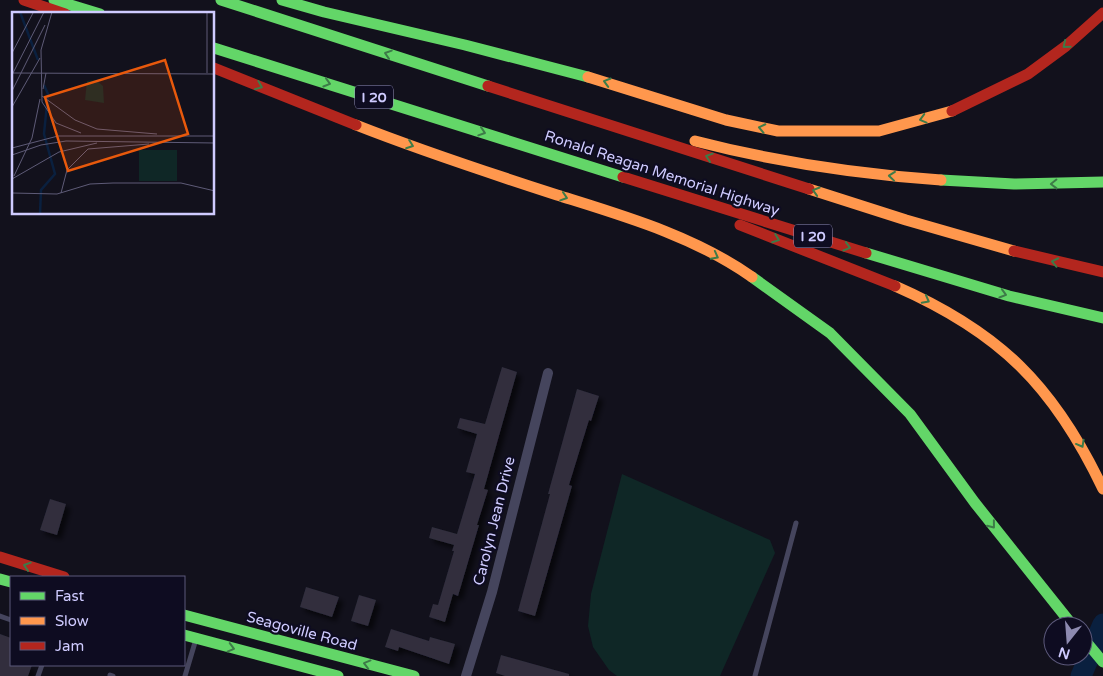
<svg xmlns="http://www.w3.org/2000/svg" width="1103" height="676" viewBox="0 0 1103 676" font-family="'Varela Round',sans-serif">
<defs>
<filter id="shadow"><feDropShadow dx="4.5" dy="4.5" stdDeviation="2.5" flood-color="#0009"/></filter>
</defs>
<rect width="100%" height="100%" fill="#12111c"/>
<polygon fill="#0f2726" points="622,474 770,540 775,553 720,676 617,676 609,670 593,647 588,626 591,594"/>
<g fill="none" stroke-linecap="round" stroke-linejoin="round">
<polyline stroke="#0a203f" stroke-width="21" points="1081,676 1103,624"/>
</g>
<g fill="#302e3e" filter="url(#shadow)">
<polygon points="502,367 517,372 484,489 488,490 477,525 479,525 458,596 453,594 445,622 429,617 433,604 438,605 454,551 452,551 454,545 429,538 432,527 457,534 475,474 466,472 477,434 457,428 460,418 485,424"/>
<polygon points="577,389 599,396 591,421 589,420 569,485 572,486 535,616 518,611 550,494 548,494"/>
<polygon points="50,499 66,504 57,535 40,530"/>
<polygon points="306,587 339,597 332,617 300,607"/>
<polygon points="359,595 376,600 368,626 351,621"/>
<polygon points="391,629 429,641 430,637 455,644 449,664 399,647 398,651 385,647"/>
<polygon points="0,634 11,638 11,665 32,665 28,676 0,676"/>
<polygon points="501,655 569,674 569,676 505,676 496,673"/>
</g>
<g fill="none" stroke-linecap="round" stroke-linejoin="round">
<g stroke="#45455d" stroke-width="5">
<polyline points="0,616 11,620"/>
<polyline points="110,675 113,676"/>
<polyline points="38,676 42,665"/>
<polyline points="185,676 196,639"/>
<polyline points="755,676 796,523"/>
</g>
<polyline stroke="#45455d" stroke-width="10" points="466,676 492,592 548,373"/>
<g stroke="#63d668" stroke-width="11">
<polyline points="54,0 100,14"/>
<polyline points="221,0 488,86"/>
<polyline points="282,0 324,12 465,45 588,77"/>
<polyline points="214,48 623,177"/>
<polyline points="941,180 1014,184 1103,182"/>
<polyline points="866,253 1009,296 1103,318"/>
<polyline points="752,277 830,333 910,414 975,503 1073,626"/>
<polyline points="0,579 11,582"/>
<polyline points="184,615 414,676"/>
<polyline points="184,635 338,676"/>
<polyline points="1083,638 1103,662"/>
</g>
<g stroke="#ff974d" stroke-width="11">
<polyline points="588,77 726,120 778,131 879,131 952,111"/>
<path d="M356,125C422,151 489,173 557,195C624,216 694,236 752,277"/>
<path d="M695,141C776,162 858,174 941,180"/>
<polyline points="809,189 906,220 1014,251"/>
<path d="M895,286C1000,332 1054,386 1103,489"/>
</g>
<g stroke="#b3261e" stroke-width="11">
<polyline points="24,0 65,14"/>
<polyline points="214,68 356,125"/>
<polyline points="488,86 809,189"/>
<polyline points="952,111 1028,74 1066,46 1103,13"/>
<polyline points="623,177 866,253"/>
<polyline points="740,225 895,286"/>
<polyline points="1014,251 1103,272"/>
<polyline points="0,557 64,577"/>
</g>
</g>
<defs><path id="oneway-chevron" d="M-2-3.5L2.5 0L-2 3.5" fill="none" stroke-width="1.6" stroke-linecap="round" stroke-linejoin="round" transform="scale(1.25)"/></defs>
<g stroke="#3d7b48">
<use href="#oneway-chevron" transform="translate(1066 45) rotate(141)"/>
<use href="#oneway-chevron" transform="translate(388 54) rotate(-162)"/>
<use href="#oneway-chevron" transform="translate(607 82) rotate(-164)"/>
<use href="#oneway-chevron" transform="translate(327 83) rotate(17)"/>
<use href="#oneway-chevron" transform="translate(259 86) rotate(22)"/>
<use href="#oneway-chevron" transform="translate(923 119) rotate(165)"/>
<use href="#oneway-chevron" transform="translate(762 128) rotate(-168)"/>
<use href="#oneway-chevron" transform="translate(482 132) rotate(18)"/>
<use href="#oneway-chevron" transform="translate(410 145) rotate(20)"/>
<use href="#oneway-chevron" transform="translate(709 157) rotate(-162)"/>
<use href="#oneway-chevron" transform="translate(892 176) rotate(-174)"/>
<use href="#oneway-chevron" transform="translate(1054 184) rotate(179)"/>
<use href="#oneway-chevron" transform="translate(816 191) rotate(-163)"/>
<use href="#oneway-chevron" transform="translate(564 197) rotate(18)"/>
<use href="#oneway-chevron" transform="translate(776 239) rotate(21)"/>
<use href="#oneway-chevron" transform="translate(847 247) rotate(17)"/>
<use href="#oneway-chevron" transform="translate(715 256) rotate(28)"/>
<use href="#oneway-chevron" transform="translate(1055 262) rotate(-168)"/>
<use href="#oneway-chevron" transform="translate(1003 294) rotate(16)"/>
<use href="#oneway-chevron" transform="translate(926 300) rotate(28)"/>
<use href="#oneway-chevron" transform="translate(1081 444) rotate(61)"/>
<use href="#oneway-chevron" transform="translate(992 525) rotate(52)"/>
<use href="#oneway-chevron" transform="translate(27 566) rotate(-162)"/>
<use href="#oneway-chevron" transform="translate(231 648) rotate(15)"/>
<use href="#oneway-chevron" transform="translate(367 664) rotate(-165)"/>
</g>
<g text-anchor="middle" dominant-baseline="central" stroke-width="4.5" stroke-linejoin="round" paint-order="stroke">
<g fill="#0e0c21" stroke="#9592bc" stroke-width="1">
<rect x="355" y="85.5" width="38" height="23" rx="4"/>
<rect x="794" y="224.5" width="38" height="23" rx="4"/>
</g>
<g font-size="14" font-weight="bold" fill="#cfcbff">
<text x="374" y="97">I 20</text>
<text x="813" y="236">I 20</text>
</g>
<g font-size="15" fill="#cfcbff" stroke="#0e0c21">
<text transform="translate(662 173) rotate(18)">Ronald Reagan Memorial Highway</text>
<text transform="translate(494 521) rotate(-76)">Carolyn Jean Drive</text>
<text transform="translate(302 631) rotate(15)">Seagoville Road</text>
</g>
</g>
<g transform="translate(12 12)">
<rect width="202" height="202" fill="#12111c"/>
<path d="M84,68L91,74L92,91L73,88L75,69ZM127,138H165V169H127Z" fill="#0f2726"/>
<path fill="none" stroke="#0a203f" stroke-width="2.5" d="M8,0L26,48M28,202L29,178L43,162L32,122L36,82L32,73"/>
<path fill="none" stroke="#5e5b77" stroke-width="1" d="M40,0L29,38L30,90L44,111L69,121M195,0V61M0,41L21,1M0,61L203,62M0,63L32,0M31,77L34,61M0,79L33,13M30,84L63,108L85,117L145,122M0,95L28,46M0,136L46,124H203M0,143L29,133L54,129L203,131M2,164L20,126L28,87M0,167L47,140L85,131M0,181L45,182L78,172L101,171H169L203,179M49,181L55,158L76,137L137,132"/>
<path fill="#e8590c" fill-opacity="0.15" stroke="#e8590c" stroke-width="2.5" d="M153,48L176,122L56,159L33,85Z"/>
<rect width="202" height="202" fill="none" stroke="#cfcbff" stroke-width="2.5"/>
</g>
<rect x="10" y="576" width="175" height="90" fill="#0e0c21" stroke="#5b587a"/>
<rect x="20" y="592" width="25" height="8" fill="#63d668" stroke="#5b587a"/>
<text x="55" y="601" font-size="15" fill="#cfcbff">Fast</text>
<rect x="20" y="617" width="25" height="8" fill="#ff974d" stroke="#5b587a"/>
<text x="55" y="626" font-size="15" fill="#cfcbff">Slow</text>
<rect x="20" y="642" width="25" height="8" fill="#b3261e" stroke="#5b587a"/>
<text x="55" y="651" font-size="15" fill="#cfcbff">Jam</text>
<g transform="translate(1068 641) rotate(197)"><circle r="24" fill="#0e0c21" stroke="#5b587a"/>
<path d="M0-4L9 19L0 12L-9 19Z" fill="#8d8ab0"/>
<text y="-8" font-size="14" font-weight="bold" text-anchor="middle" fill="#cfcbff">N</text>
</g>
</svg>
